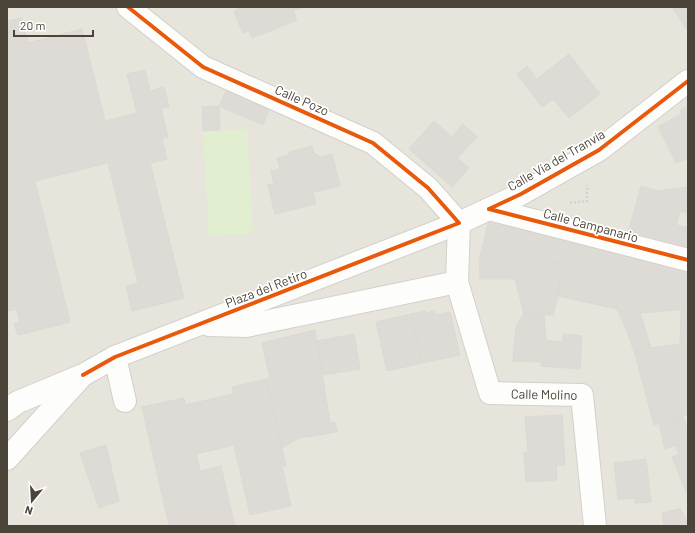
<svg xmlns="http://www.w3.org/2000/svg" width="695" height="533" viewBox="0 0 695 533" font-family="Barlow,sans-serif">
<rect width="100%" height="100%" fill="#f4f2ee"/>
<rect fill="#e7e4dc" x="7" y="7" width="681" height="519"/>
<polygon fill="#e1eecf" points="247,129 253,233 209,236 203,131"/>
<g fill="#dedbd6" stroke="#dcd9d4">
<polygon points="236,7 304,7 293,11 297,20 252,38 249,30 243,33 234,12 238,10"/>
<polygon points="672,7 688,7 688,29 687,30"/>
<polygon points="22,18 28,43 82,29 105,121 137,113 127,74 145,70 150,91 164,87 169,107 161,108 168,137 162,138 167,159 150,163 184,298 132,311 126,286 138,283 108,163 35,181 70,322 18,335 14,324 20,323 17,309 8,311 7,305 7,21"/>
<polygon points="569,54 600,94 569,118 553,99 542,107 517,74 527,66 537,79"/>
<polygon points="227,89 270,108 263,125 219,106"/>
<polygon points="219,106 220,130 203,131 202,107"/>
<polygon points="688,106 688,158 676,163 658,127 682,114 680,110"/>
<polygon points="434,121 452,137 463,124 477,137 457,158 469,168 452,187 409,149"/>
<polygon points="312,146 313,152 320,157 332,154 340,186 313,192 316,204 275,214 268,185 274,184 271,171 280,169 277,158 290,155 289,152"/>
<polygon points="641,186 658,191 688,187 688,213 680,211 676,225 688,228 688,256 626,240"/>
<polygon points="492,218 544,232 537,267 561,262 558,296 553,315 524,314 515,279 480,279 479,260 488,224"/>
<polygon points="544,232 607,248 600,273 617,309 558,296 561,262 537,267"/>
<polygon points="607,248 688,269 688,309 640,313 651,348 635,354 625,326 600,273"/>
<polygon points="688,309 688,414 654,425 635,354 651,348 680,344 681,310"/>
<polygon points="426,311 426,313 434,311 435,315 450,312 460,355 422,363 411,314"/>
<polygon points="411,314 422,363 387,371 376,322"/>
<polygon points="524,314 544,315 546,340 563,342 563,334 582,336 580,369 541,366 541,362 513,361 516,326"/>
<polygon points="315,330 330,423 335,422 337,432 299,438 282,448 266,379 270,378 262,343"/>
<polygon points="354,334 360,369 323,375 317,341"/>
<polygon points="266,379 286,466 282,466 291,506 250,515 234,445 196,454 200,471 221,466 235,526 169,526 142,407 184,398 185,405 234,394 232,387"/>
<polygon points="562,415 565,465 556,465 557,480 526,482 524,452 528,452 525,417"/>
<polygon points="683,416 688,433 688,490 686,491 672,457 679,454 675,445 665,449 659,423"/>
<polygon points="106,445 119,501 99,508 80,453"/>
<polygon points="646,459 651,502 635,503 634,498 618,500 614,463"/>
<polygon points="680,509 688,523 664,526 662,513"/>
</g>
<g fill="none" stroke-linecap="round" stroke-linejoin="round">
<defs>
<g id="minor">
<polyline points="128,7 203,67 373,143 428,188 459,223"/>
<polyline points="489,209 688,260"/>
<path id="s1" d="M459,223L457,282L490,393L582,395L595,526"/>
<polyline points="209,325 246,326 457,282"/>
<polyline points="115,357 125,401"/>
<polyline points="7,410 18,402 83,375 115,357 459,223 521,194 599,150 688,81"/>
<polyline points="7,459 81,377"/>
</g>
</defs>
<use href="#minor" stroke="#d2d0cb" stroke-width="24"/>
<polyline stroke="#d3d2cc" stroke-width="2.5" stroke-dasharray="2 2" stroke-linecap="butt" points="570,203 587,201 587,185"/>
<use href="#minor" stroke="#fdfdfc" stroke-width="22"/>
<defs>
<g id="cycleway">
<polyline points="489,209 521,194 599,150 688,81"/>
<polyline points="489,209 688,260"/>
<polyline points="83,375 115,357 459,223 428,188 373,143 203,67 128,7"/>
</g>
</defs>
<use href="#cycleway" stroke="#fff" stroke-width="6"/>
<use href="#cycleway" stroke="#e8590c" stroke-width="4"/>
</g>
<g text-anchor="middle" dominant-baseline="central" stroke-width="3.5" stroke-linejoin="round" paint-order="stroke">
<g font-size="13" fill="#4b4439" stroke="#fff">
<text transform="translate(302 100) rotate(24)">Calle Pozo</text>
<text transform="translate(556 160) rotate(-30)">Calle Vía del Tranvía</text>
<text transform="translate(591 225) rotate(15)">Calle Campanario</text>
<text transform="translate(266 288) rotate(-21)">Plaza del Retiro</text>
<text stroke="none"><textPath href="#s1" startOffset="229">Calle Molino</textPath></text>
</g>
</g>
<rect width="695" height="533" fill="none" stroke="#4b4439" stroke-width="16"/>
<g transform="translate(32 501) rotate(198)" stroke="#ffffff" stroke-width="3" paint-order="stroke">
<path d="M0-3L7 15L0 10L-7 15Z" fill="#4b4439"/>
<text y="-6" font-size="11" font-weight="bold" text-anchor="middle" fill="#4b4439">N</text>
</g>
<path d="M14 30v6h79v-6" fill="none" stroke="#4b4439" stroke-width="2"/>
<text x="20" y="30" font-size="12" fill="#4b4439" stroke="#ffffff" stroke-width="3" paint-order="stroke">20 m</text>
</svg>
